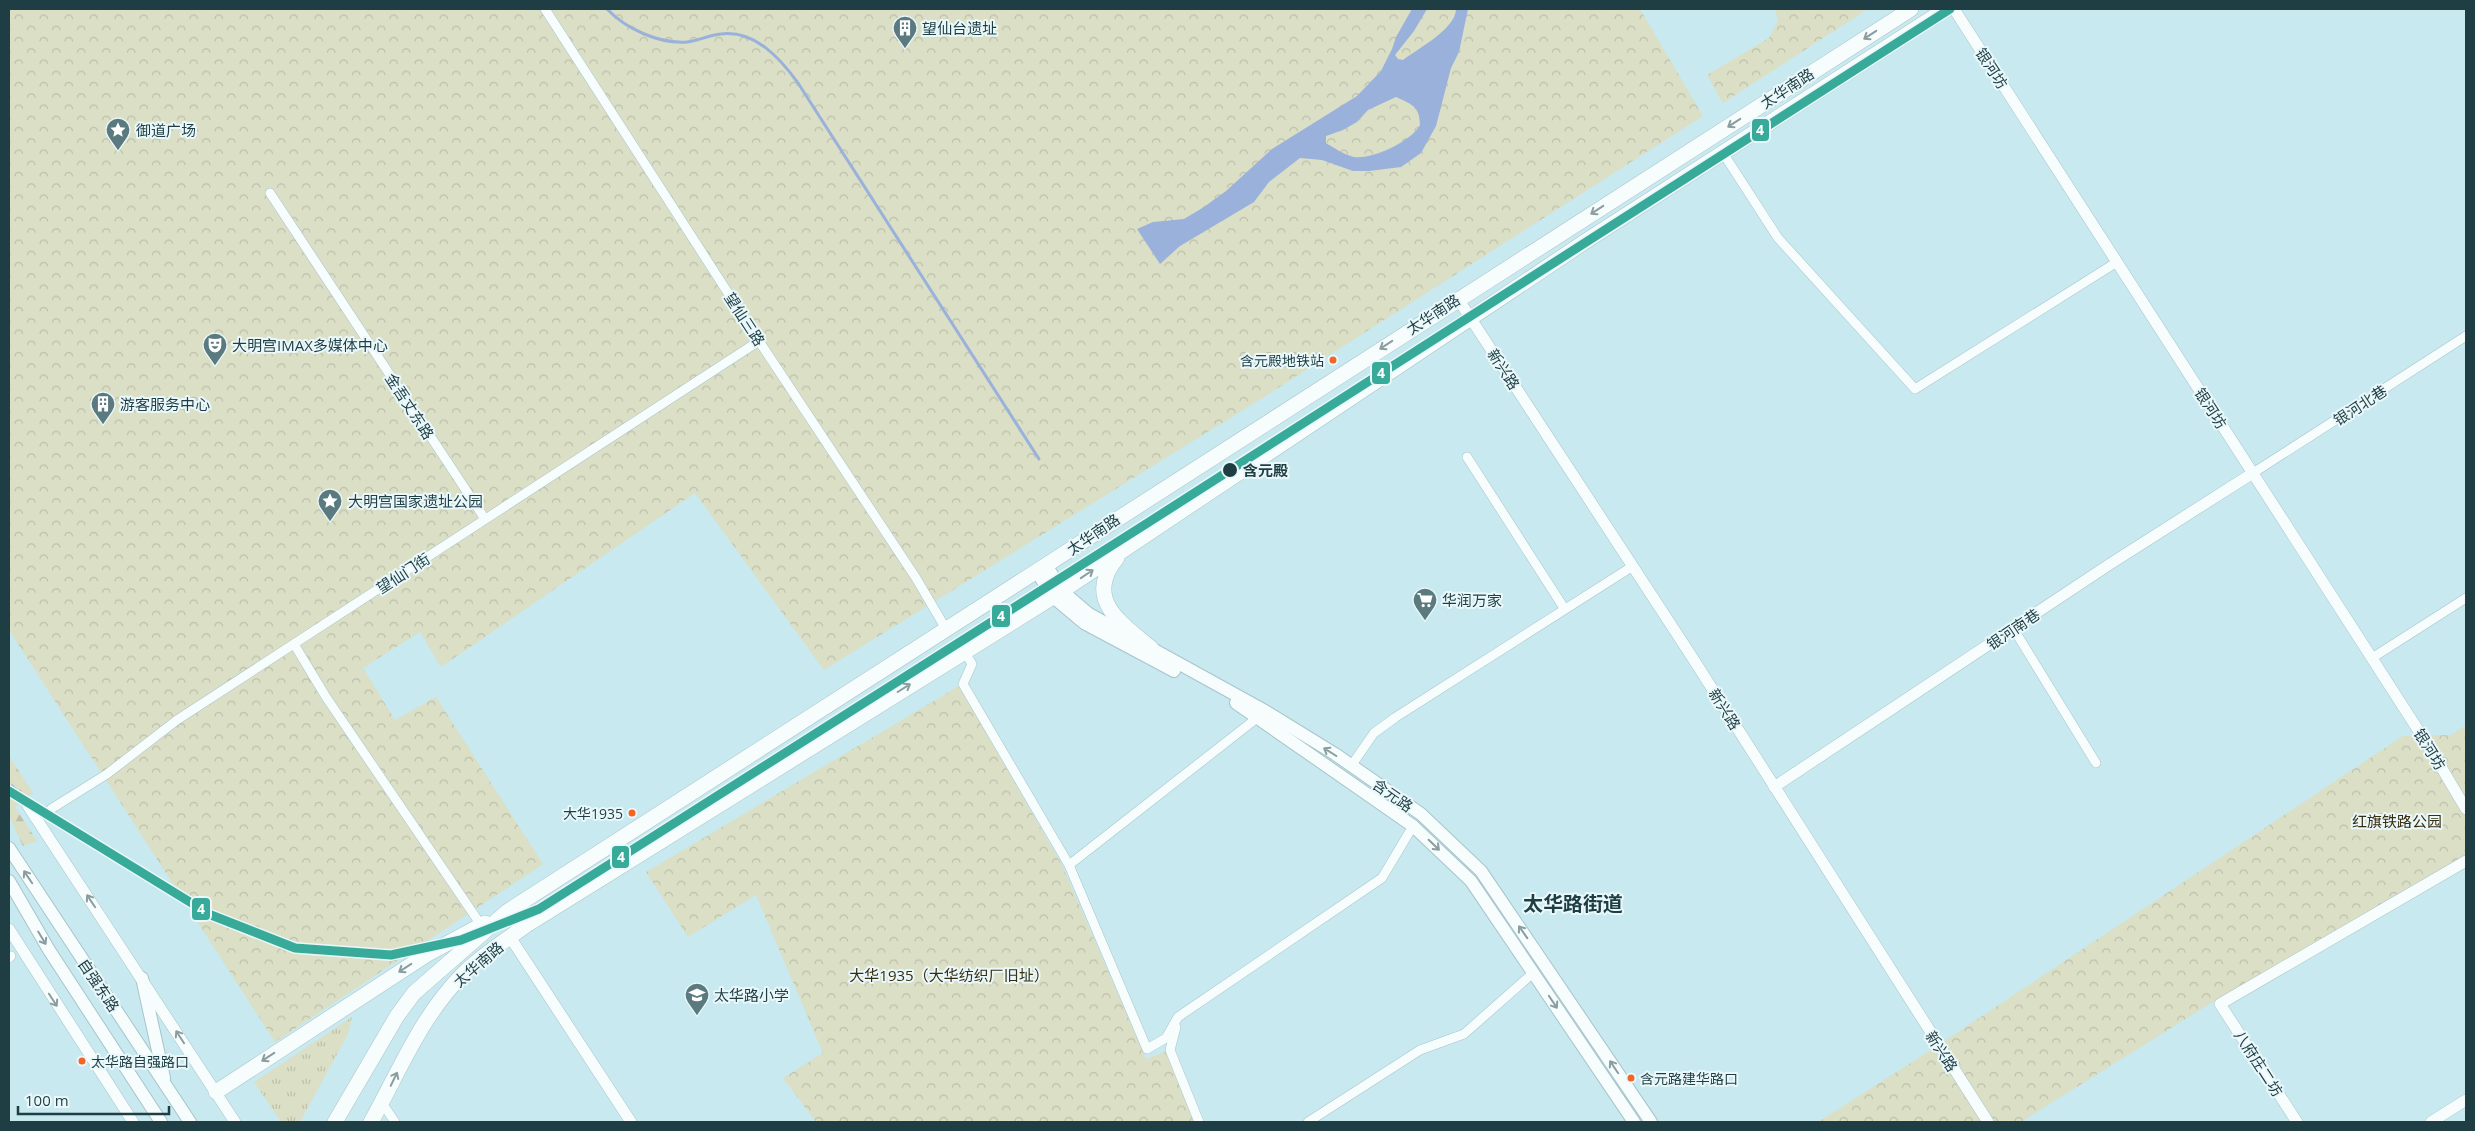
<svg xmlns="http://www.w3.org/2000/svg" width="2475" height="1131" viewBox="0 0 2475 1131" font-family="'Open Sans','Noto Sans SC',sans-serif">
<defs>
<pattern id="grass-tufts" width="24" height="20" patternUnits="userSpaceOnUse" patternTransform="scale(1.25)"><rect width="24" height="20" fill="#dbdfc5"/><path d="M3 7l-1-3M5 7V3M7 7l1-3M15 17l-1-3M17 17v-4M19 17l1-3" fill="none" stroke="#bcc0aa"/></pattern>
<pattern id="forest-firs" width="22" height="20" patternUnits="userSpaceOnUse" patternTransform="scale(1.25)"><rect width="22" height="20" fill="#dbdfc5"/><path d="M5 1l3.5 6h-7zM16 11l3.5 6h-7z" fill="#bcc0aa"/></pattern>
<pattern id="park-crowns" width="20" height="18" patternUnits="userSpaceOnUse" patternTransform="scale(1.25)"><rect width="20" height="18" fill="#dbdfc5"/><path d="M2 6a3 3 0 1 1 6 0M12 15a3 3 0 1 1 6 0" fill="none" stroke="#bcc0aa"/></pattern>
</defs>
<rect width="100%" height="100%" fill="#c8e9ef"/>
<polygon fill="url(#grass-tufts)" points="352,1017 348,1034 300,1122 281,1122 254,1082"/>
<polygon fill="url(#forest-firs)" points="9,756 33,793 15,807 37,841 23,846 9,816"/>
<g fill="url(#park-crowns)">
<polygon points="9,9 1640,9 1703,116 1264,397 824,670 695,493 441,667 420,632 363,668 395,720 436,697 543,864 275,1042 9,630"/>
<polygon points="1775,9 1868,9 1723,103 1707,75 1769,38 1778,20"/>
<polygon points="959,686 1062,865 1146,1059 1167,1051 1196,1122 816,1122 783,1078 823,1053 756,895 688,937 646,872"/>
<polygon points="2466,725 2466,859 2219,998 2021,1122 1818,1122 1931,1050 2403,736 2451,735"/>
</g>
<path fill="#99b1db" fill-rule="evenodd" d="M1412,9H1427L1414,31L1395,55L1398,59L1403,60C1417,49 1456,29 1456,9H1468L1459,52L1451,68L1436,126L1421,153L1401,167L1369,171H1353L1322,160L1300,158L1269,182L1254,202L1180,246L1160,264L1137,229L1153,222L1184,219L1204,207L1226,191L1272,149L1357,96L1381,71L1392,49L1396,37ZM1396,97C1411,104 1420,106 1420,125C1412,141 1372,160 1354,157C1345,155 1334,148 1326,143V136L1343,130L1357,122L1368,110Z"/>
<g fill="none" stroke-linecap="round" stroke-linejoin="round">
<path stroke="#99b1db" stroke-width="3" d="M607,9C626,29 659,44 687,42C698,41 709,35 721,34C755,30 780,58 798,83L1039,459"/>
<polyline stroke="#a6c7cd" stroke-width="9" stroke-dasharray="9 4.5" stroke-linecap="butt" points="9,787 28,806"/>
<defs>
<g id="minor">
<polyline points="545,9 759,341 916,578 946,629"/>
<polyline points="1723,153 1778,238 1915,389 2117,262"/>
<polyline points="270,193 485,519"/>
<polyline points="1467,457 1564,608"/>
<polyline points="2253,473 2466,336"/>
<polyline points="2013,628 2096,763"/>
<polyline points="294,644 326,697 481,925"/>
<polyline points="964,651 972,664 963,684 1069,865 1147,1049 1166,1038 1178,1017 1382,878 1413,826"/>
<polyline points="2372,658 2466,598"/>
<polyline points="1351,766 1374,733 1396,717 1633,566"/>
<polyline points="51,809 107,774 177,720 759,341"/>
<polyline points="1069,865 1257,718"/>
<polyline points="9,958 11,956"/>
<polyline points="1176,1027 1170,1050 1199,1122"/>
<polyline points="382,1103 395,1122"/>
<polyline points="1308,1122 1420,1050 1464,1034 1533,973"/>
</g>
<g id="tertiary">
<polyline points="1954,9 2431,750 2466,809"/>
<polyline points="1458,299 1692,657 1988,1122"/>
<polyline points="1774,787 2110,564 2253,473"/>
<polyline points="28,806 235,1122"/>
<polyline points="9,929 133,1122"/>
<polyline points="510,937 631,1122"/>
<polyline points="2297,1122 2220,1004 2466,861"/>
<polyline points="2431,1122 2466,1100"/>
</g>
<g id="secondary">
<polyline points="1046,565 1062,591 1089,614 1265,711 1335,754 1421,814 1481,871 1651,1122"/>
<polyline points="1037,572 1053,597 1084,623 1174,671"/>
<polyline points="1236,703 1413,826 1471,881 1634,1122"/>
<polyline points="9,848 190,1122"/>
<polyline points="9,881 49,950 161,1122"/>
<polyline points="142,978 164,1078"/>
</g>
<g id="primary">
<path d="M1117,558C1083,599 1121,623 1151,648"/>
<polyline points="216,1092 426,955 485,923"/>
<polyline points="335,1122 397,1016 414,993 508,911 1911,9"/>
<path d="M371,1122C400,1070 421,1016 464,973C482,955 505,941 525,926L1053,597L1586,241L1946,9"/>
</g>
</defs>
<use href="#minor" stroke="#a7c5ca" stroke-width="10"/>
<use href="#tertiary" stroke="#a7c5ca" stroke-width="12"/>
<use href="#secondary" stroke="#a7c5ca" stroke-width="14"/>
<use href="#primary" stroke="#a7c5ca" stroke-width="16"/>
<use href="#minor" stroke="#f7fcfd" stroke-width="9"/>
<use href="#tertiary" stroke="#f7fcfd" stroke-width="11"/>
<use href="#secondary" stroke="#f7fcfd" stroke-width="12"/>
<use href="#primary" stroke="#f7fcfd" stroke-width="15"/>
<defs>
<polyline id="metro-1" points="9,791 211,915 295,948 391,955 461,940 539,909 1149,522 1950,9"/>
</defs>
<use href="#metro-1" stroke="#eaf8fb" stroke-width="12"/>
<use href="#metro-1" stroke="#38aa99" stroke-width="9"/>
</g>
<defs><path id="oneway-shaft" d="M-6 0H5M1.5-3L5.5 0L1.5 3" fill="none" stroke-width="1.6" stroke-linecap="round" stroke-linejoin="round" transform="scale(1.25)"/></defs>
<g stroke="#8a9da0">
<use href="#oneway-shaft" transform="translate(1870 35) rotate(147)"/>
<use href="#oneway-shaft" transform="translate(1734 123) rotate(147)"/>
<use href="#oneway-shaft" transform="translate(1597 210) rotate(147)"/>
<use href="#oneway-shaft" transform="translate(1386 345) rotate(147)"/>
<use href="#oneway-shaft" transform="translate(1087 574) rotate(-34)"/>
<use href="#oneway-shaft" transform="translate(904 688) rotate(-32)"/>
<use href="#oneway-shaft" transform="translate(1330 752) rotate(-148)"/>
<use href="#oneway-shaft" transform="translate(1434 845) rotate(44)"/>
<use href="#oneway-shaft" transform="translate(28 877) rotate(-124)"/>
<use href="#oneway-shaft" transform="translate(91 901) rotate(-124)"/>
<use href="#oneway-shaft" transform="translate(1523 932) rotate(-125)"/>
<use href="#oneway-shaft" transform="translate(42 938) rotate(59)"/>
<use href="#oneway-shaft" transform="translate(405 968) rotate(147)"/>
<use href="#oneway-shaft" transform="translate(53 1000) rotate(57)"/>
<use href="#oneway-shaft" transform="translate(1553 1002) rotate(56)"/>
<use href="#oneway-shaft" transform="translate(180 1037) rotate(-123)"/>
<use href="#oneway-shaft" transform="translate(268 1057) rotate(147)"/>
<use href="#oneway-shaft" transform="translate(1614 1067) rotate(-124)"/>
<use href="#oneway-shaft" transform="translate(394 1079) rotate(-64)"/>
</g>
<defs>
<symbol id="building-pin" viewBox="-11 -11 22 30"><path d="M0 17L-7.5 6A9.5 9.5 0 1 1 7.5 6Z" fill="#5a7a7f" stroke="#eaf8fb"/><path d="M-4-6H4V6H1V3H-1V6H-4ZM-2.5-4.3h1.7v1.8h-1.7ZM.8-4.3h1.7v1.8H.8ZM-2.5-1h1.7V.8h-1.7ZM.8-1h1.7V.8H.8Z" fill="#fff"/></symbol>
<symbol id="sight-pin" viewBox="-11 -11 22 30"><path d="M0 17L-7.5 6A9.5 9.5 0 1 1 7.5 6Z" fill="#5a7a7f" stroke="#eaf8fb"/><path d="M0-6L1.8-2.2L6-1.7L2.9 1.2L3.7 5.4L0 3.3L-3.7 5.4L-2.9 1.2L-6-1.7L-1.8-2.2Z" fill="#fff"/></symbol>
<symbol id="theatre-pin" viewBox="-11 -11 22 30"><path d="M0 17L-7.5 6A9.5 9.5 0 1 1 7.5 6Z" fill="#5a7a7f" stroke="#eaf8fb"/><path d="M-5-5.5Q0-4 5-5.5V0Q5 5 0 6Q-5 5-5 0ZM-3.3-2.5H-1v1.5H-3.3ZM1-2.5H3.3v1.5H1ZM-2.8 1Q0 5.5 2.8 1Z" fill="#fff"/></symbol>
<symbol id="supermarket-pin" viewBox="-11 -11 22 30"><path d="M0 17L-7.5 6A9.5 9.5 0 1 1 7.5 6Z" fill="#5a7a7f" stroke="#eaf8fb"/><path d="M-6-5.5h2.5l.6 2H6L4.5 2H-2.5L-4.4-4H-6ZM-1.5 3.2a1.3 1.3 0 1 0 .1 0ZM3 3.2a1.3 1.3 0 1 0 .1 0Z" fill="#fff"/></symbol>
<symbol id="school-pin" viewBox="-11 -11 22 30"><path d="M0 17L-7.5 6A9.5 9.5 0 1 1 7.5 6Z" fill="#5a7a7f" stroke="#eaf8fb"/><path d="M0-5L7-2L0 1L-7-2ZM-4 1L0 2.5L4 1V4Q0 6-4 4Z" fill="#fff"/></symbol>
</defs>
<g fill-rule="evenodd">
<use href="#building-pin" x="891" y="14" width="28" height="38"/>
<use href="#sight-pin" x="104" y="116" width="28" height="38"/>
<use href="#theatre-pin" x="201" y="331" width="28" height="38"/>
<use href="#building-pin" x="89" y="390" width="28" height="38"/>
<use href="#sight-pin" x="316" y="487" width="28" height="38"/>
<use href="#supermarket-pin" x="1411" y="586" width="28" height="38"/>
<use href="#school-pin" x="683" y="981" width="28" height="38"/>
</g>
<g fill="#f26522" stroke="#eaf8fb" stroke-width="2">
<circle cx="1333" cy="360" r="4.5"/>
<circle cx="632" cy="813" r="4.5"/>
<circle cx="82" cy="1061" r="4.5"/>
<circle cx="1631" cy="1078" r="4.5"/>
</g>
<circle fill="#1e3e43" stroke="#eaf8fb" stroke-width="2" cx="1230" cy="470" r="8"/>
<g text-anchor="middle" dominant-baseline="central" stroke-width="4" stroke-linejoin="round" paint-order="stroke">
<g font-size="14" fill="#1e3e43" stroke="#eaf8fb" text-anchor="end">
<text x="1324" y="360">含元殿地铁站</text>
<text x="623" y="813">大华1935</text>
<text x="91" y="1061" text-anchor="start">太华路自强路口</text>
<text x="1640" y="1078" text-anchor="start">含元路建华路口</text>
</g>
<g font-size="15" fill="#1e3e43" stroke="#eaf8fb" text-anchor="start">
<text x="922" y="28">望仙台遗址</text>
<text x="136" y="130">御道广场</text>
<text x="232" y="345">大明宫IMAX多媒体中心</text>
<text x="120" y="404">游客服务中心</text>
<text x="348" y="501">大明宫国家遗址公园</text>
<text x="1442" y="600">华润万家</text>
<text x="714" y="995">太华路小学</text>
</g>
<g font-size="15" fill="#1e3e43" stroke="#eaf8fb">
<text transform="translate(1992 68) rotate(57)">银河坊</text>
<text transform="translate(1787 88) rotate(-33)">太华南路</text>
<text transform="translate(1433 314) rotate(-33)">太华南路</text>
<text transform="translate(745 319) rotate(57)">望仙三路</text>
<text transform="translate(1504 369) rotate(57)">新兴路</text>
<text transform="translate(2360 405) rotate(-33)">银河北巷</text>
<text transform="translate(410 406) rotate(57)">金吾丈东路</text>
<text transform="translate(2211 408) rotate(57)">银河坊</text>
<text transform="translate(1093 534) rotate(-34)">太华南路</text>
<text transform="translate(403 573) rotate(-33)">望仙门街</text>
<text transform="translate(2013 629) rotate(-34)">银河南巷</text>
<text transform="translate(1725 709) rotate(58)">新兴路</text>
<text transform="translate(2430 749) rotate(58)">银河坊</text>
<text transform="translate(1393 795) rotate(35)">含元路</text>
<text transform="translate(478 964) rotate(-41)">太华南路</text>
<text transform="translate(99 985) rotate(56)">自强东路</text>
<text transform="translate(1942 1051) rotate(57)">新兴路</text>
<text transform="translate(2259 1063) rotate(57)">八府庄二坊</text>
</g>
<g font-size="15" font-weight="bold" fill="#1e3e43" stroke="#eaf8fb" text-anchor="start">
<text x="1243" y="470">含元殿</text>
</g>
<g font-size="15" fill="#372d0f" stroke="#eaf8fb">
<text x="2397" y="821">红旗铁路公园</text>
<text x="949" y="975">大华1935（大华纺织厂旧址）</text>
</g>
<g font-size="20" font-weight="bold" fill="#1e3e43" stroke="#eaf8fb">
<text x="1573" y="903">太华路街道</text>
</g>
</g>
<g stroke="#eaf8fb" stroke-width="2">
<rect x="1751" y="118" width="19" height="24" rx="5" fill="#38aa99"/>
<rect x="1371" y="361" width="20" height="24" rx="5" fill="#38aa99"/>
<rect x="991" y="604" width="20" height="24" rx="5" fill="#38aa99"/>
<rect x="611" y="845" width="19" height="24" rx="5" fill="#38aa99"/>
<rect x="191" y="897" width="20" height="24" rx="5" fill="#38aa99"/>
</g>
<g font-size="14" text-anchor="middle" font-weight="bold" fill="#fff">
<text x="1760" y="135">4</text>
<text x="1381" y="378">4</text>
<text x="1001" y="621">4</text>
<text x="621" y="862">4</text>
<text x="201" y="914">4</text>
</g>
<rect width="2475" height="1131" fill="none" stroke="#1e3e43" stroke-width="20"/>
<path d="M18 1106v8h151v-8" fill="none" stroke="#1e3e43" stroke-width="2.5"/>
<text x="25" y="1106" font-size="15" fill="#1e3e43" stroke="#eaf8fb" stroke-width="4" paint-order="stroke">100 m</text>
</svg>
